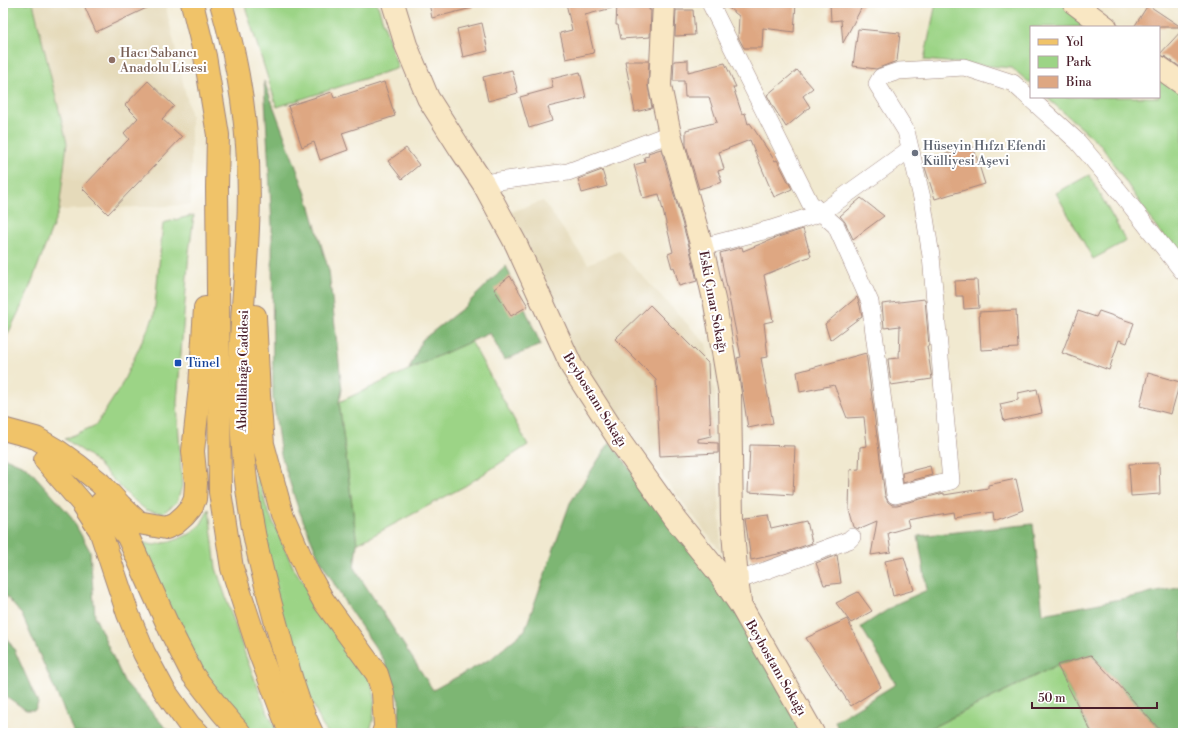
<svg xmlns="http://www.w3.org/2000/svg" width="1186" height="736" viewBox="0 0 1186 736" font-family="'Libre Bodoni',serif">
<rect width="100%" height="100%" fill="#fff"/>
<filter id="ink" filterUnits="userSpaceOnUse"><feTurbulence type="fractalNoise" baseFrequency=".025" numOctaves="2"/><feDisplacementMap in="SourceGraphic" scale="8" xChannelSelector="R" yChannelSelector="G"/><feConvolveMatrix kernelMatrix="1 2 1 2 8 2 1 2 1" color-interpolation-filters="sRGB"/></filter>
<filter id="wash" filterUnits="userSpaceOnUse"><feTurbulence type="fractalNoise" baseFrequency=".012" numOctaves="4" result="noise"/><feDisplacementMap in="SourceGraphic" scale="16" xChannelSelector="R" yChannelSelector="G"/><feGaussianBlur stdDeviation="0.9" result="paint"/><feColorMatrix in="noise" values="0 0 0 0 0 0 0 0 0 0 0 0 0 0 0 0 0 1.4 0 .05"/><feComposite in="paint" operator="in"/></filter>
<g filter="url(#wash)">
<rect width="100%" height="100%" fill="#f1e9d0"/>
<g fill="#e5daba">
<polygon points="33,3 165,3 191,117 191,205 59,210 67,143"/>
<polygon points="543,201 588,264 619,251 706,344 715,395 721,552 579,368 511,212"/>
</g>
<g fill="#9cd486" stroke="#737a58">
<polygon points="3,3 33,3 67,143 59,210 26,297 3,344"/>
<polygon points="244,3 377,3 398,68 277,107"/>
<polygon points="936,3 1072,3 1102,27 1031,27 1031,84 1012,68 924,60"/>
<polygon points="1159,72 1183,95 1183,266 1100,144 1046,97 1159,97"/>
<polygon points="1089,175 1126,241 1093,259 1056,193"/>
<polygon points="194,215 189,252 177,403 182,486 177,502 163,513 146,510 129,496 90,456 65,439 96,425 120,388 154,316 163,223"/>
<polygon points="471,341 528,445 465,486 357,544 339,402"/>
<polygon points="249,440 266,506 294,569 369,676 375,697 373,721 369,733 328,733 322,725 299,672 278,612"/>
<polygon points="209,509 216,568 246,657 267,711 278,733 249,733 209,684 135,541 154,545 173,541 190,534 201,524"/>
<polygon points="1057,665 1091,733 921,733"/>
</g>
<g fill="#7db673" stroke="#646a4f">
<polygon points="264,81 306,194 329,271 342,390 339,402 357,544 354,568 433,690 492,658 525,630 570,503 610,442 759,642 803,733 397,733 400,704 384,660 347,606 318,556 298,508 281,455 273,400 272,225"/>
<polygon points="506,266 541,345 504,360 490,333 409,369 422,340 463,308"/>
<polygon points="3,457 28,468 70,515 90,551 95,617 124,681 170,733 74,733 22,615 6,596 3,595"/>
<polygon points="1033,524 1043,614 1183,587 1183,733 1163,733 1091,655 1057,665 921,733 839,733 835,721 896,684 861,627 898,603 927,590 918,536"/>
<polygon points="3,633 14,649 38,703 35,710 26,710 3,694"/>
</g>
<g id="blocks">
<g fill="#dea782">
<polygon points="83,3 157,3 96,32"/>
<polygon points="429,3 472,3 472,8 432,18"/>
<polygon points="566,3 611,3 612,8 585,15 594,53 566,59 560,33 572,30"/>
<polygon points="617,3 650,4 649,10 651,10 650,37 621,39 618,25 616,25"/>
<polygon points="722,3 796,3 794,32 763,28 762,48 744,48 738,37 739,16"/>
<polygon points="830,3 864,3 843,43 841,20 831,21"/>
<polygon points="1148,5 1181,27 1134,27"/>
<polygon points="676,10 693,10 695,35 675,36"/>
<polygon points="482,23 488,51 463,57 457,29"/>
<polygon points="858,29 900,33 897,61 876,69 853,66"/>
<polygon points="1183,29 1183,69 1166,57 1159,55"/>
<polygon points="688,60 688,72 725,63 736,87 733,87 742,114 745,113 748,124 750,123 775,161 777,160 792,189 774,197 750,140 719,152 724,169 718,171 722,182 699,189 686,145 686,130 717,122 709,97 685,97 684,81 673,81 674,61"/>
<polygon points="625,61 649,61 648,86 652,108 635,112"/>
<polygon points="512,70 518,93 488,101 483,77"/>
<polygon points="797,70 813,88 803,96 810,107 786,127 774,108 767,95"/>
<polygon points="580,72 586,98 548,107 552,121 529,128 520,97 553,88 551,79"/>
<polygon points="148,81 174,106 162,119 182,137 108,214 82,188 129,139 124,133 138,118 125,105"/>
<polygon points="384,82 395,116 342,133 348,150 320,160 314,142 302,147 288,106 332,92 334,98"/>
<polygon points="973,146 985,184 935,199 923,161"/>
<polygon points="406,148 419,165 402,179 388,161"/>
<polygon points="661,149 690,250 697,281 679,286 674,267 672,268 668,254 673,252 659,194 643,198 634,165 645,162 644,157 649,156 648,153"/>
<polygon points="602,170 607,186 582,193 578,179"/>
<polygon points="861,198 884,216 853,239 845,222 840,216"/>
<polygon points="803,229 811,256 764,275 773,321 764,323 768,357 761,358 773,423 748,428 737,358 741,357 720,253 742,247 743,251 778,237"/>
<polygon points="510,276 528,306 511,316 494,289"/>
<polygon points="977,280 979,308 964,309 963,296 956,296 955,281"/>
<polygon points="857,297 860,306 862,316 830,340 825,324"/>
<polygon points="925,299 929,346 927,346 932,379 891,385 888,359 899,358 900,326 884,328 882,304"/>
<polygon points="650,305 708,363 711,436 698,439 698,442 718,443 718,453 660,456 656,380 615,339"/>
<polygon points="1016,310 1018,348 981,350 979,312"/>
<polygon points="1078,311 1096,317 1099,311 1134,323 1127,343 1119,340 1109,370 1062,353"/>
<polygon points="866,353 885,496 888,502 892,505 897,505 944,493 944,495 988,488 988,485 1016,479 1023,510 994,521 993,512 954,518 953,512 907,520 909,527 888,533 891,552 871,555 877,521 858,529 854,527 849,509 850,470 859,469 860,447 867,446 864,417 847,418 834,385 800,392 797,372"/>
<polygon points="1148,373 1180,382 1171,414 1140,406"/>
<polygon points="1037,389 1042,413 1004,421 1000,404 1018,400 1018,393"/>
<polygon points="750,445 795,446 793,495 748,492"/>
<polygon points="1159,463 1160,494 1131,496 1129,464"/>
<polygon points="930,466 932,475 903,483 902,473"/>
<polygon points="768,515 771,529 807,521 812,543 787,552 751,560 745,518"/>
<polygon points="837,555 841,583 824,585 816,563"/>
<polygon points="904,557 914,590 893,596 885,561"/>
<polygon points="858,592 872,611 851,623 836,603"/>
<polygon points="847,619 881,687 851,706 806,638"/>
<polygon points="1091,655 1163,733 1092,733 1057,665"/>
</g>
</g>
</g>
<g filter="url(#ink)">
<use href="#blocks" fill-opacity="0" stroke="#9e847e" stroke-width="1"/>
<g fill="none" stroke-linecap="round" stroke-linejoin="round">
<defs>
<g id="street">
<polyline points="710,3 810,203 836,226 870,302 895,495 951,481 931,256 922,198 906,131 877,84 881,77 899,71 964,67 1013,83 1078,142 1120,192 1183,272"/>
<polyline points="483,183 568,172 670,134"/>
<polyline points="702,247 771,229 821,213 910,149"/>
<polyline points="737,581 849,540 852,537"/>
</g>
<g id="secondary">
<polyline points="393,3 406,45 428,98 461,150 483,183 516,244 572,367 621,443 676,520 718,572 741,606 813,733"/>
<polyline points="664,3 660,86 670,134 702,247 715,304 730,394 732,519 737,581 740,601"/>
<polyline points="1074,3 1106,27"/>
<polyline points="1159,67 1183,84"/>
</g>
<g id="primary">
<polyline points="192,3 205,56 218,135 217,188 220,492 232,568 260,654 290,733"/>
<path d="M221,3C242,76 252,152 248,228C246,274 241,320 240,366C240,412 242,457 249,503C255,547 267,591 279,634C288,667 297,702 312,733"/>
<polyline points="255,316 259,395 263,444 282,514 307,571 323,600 377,674 383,693 385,727 383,733"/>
<polyline points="3,429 36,438 58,451 79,466 100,483 121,506 139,523 166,528 175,524 184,516 191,508 195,499 196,483 193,451 200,387 205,308"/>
<polyline points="45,460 82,503 100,530 128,614 144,653 164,690 190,726 198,733"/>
<polyline points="101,503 128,537 171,632 193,675 221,711 240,733"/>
</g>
</defs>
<use href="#street" stroke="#9e847e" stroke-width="18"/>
<use href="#secondary" stroke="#9e847e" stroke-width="24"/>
<use href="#primary" stroke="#9e847e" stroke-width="24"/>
<use href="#street" stroke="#fff" stroke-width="17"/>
<use href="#secondary" stroke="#f9e7c3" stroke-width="22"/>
<use href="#primary" stroke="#f0c369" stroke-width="22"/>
</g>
</g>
<circle fill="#8d6e63" stroke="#fff" stroke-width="1.5" cx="112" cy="60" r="4"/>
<circle fill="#6b7280" stroke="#fff" stroke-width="1.5" cx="915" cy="153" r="4"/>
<rect fill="#1a4fb4" stroke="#fff" stroke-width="1.5" x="174" y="359" width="8" height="8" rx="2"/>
<g text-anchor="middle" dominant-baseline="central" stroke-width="4" stroke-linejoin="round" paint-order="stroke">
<g font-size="13" fill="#785e54" stroke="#fff" text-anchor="start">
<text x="120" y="53">Hacı Sabancı<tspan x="120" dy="15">Anadolu Lisesi</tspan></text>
</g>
<g font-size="13" fill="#5b616d" stroke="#fff" text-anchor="start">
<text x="923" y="146">Hüseyin Hıfzı Efendi<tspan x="923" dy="15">Külliyesi Aşevi</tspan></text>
</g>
<g font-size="13" fill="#4a1f2b" stroke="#fff">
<text transform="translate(713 302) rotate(79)">Eski Çınar Sokağı</text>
<text transform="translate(243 371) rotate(-89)">Abdullahağa Caddesi</text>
<text transform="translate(595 400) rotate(58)">Beybostanı Sokağı</text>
<text transform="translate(776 668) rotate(60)">Beybostanı Sokağı</text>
</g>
<g font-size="13" fill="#164399" stroke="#fff" text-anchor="start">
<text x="186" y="363">Tünel</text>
</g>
</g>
<rect width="1186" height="736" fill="none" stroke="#fff" stroke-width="16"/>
<rect x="1030" y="26" width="130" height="72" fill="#ffffff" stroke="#b7a5aa"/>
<rect x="1038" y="39" width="20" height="6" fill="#f0c369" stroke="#b7a5aa"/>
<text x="1066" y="46" font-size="12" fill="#4a1f2b">Yol</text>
<rect x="1038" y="56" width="20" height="12" fill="#9cd486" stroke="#b7a5aa"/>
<text x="1066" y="66" font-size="12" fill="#4a1f2b">Park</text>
<rect x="1038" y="76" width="20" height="12" fill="#dea782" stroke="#b7a5aa"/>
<text x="1066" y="86" font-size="12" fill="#4a1f2b">Bina</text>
<path d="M1032 702v6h125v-6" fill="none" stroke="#4a1f2b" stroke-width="2"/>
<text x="1038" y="702" font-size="12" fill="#4a1f2b" stroke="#ffffff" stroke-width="3" paint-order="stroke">50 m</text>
</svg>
